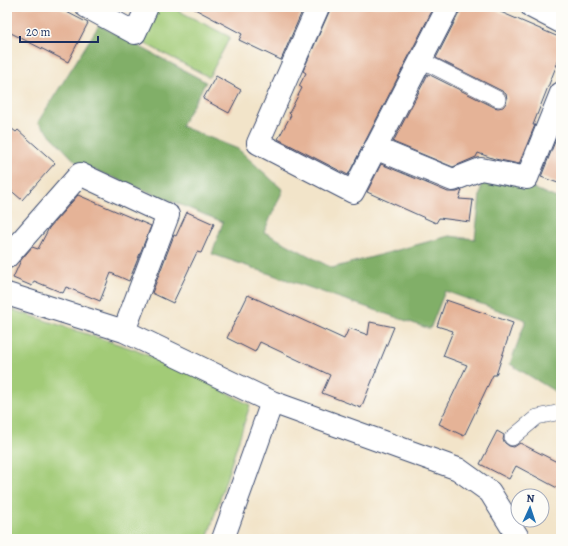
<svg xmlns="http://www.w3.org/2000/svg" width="568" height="546" font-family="Alegreya,serif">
  <rect width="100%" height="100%" fill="#fdfcf7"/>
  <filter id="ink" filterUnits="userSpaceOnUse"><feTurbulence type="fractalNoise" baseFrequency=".025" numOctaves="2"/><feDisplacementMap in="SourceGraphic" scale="8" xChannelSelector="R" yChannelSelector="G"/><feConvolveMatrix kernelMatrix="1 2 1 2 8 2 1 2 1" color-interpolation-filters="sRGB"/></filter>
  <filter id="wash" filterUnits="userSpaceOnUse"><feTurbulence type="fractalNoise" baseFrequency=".012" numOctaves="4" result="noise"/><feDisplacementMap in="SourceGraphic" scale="16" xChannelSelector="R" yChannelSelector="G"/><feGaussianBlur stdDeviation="0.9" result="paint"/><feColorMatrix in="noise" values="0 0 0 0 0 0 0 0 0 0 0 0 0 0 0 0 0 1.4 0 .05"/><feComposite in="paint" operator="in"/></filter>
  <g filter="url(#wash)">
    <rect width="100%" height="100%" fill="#f2e4c9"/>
    <!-- green -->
    <path fill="#a2cb77" stroke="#5e7d6a" d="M 153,7 L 171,7 L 230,37 L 209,77 L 136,39 Z
      M 7,308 L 133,349 L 195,376 L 250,405 L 207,539 L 7,539 Z"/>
    <!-- forest -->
    <path fill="#81af68" stroke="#4e6f63" d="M 99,25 L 206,82 L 181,126 L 238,149 L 283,190 L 264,232 L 332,268 L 449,236 L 475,239 L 482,178 L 533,188 L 561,200 L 561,395 L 510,364 L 526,320 L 445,291 L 430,329 L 212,254 L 223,222 L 77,163 L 38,122 Z"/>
    <g id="blocks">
      <!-- building -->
      <path fill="#e5b397" d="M 7,7 L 57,7 L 88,23 L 68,62 L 7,31 Z
        M 191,7 L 304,7 L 281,60 L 239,40 L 242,34 Z
        M 330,7 L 434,7 L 348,175 L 278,139 L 291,115 L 289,113 L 302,88 L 299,86 L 306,73 L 303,71 L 329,12 Z
        M 460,7 L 489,7 L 561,38 L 561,54 L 533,125 L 535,125 L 519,164 L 495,159 L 478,153 L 476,157 L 453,167 L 393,142 L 428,74 L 494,107 L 498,108 L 503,107 L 506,103 L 507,99 L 506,94 L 502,91 L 436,58 L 459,13 Z
        M 216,76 L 241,90 L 229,113 L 203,99 Z
        M 7,125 L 16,132 L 18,130 L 55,163 L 22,200 L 7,187 Z
        M 558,134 L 561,135 L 561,184 L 541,177 Z
        M 381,164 L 448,192 L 457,192 L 462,190 L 459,199 L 473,200 L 470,222 L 439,218 L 436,223 L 367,192 Z
        M 78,195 L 151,226 L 129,281 L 111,273 L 100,301 L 66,287 L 63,293 L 34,281 L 32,286 L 13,278 L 21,260 L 32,247 L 38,249 L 49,228 Z
        M 187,212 L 214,224 L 201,253 L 197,252 L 173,303 L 152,293 L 174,235 L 176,236 Z
        M 248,295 L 344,339 L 349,328 L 368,335 L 370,322 L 394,327 L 361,408 L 322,393 L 330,375 L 260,342 L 255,352 L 227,338 Z
        M 446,300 L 513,323 L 496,375 L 493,375 L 464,436 L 439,424 L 467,365 L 443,356 L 453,331 L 437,326 Z
        M 497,431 L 504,435 L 503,440 L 505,443 L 509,446 L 514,447 L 520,443 L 561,464 L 561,490 L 516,466 L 509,479 L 480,464 Z"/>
    </g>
  </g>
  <g filter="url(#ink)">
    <use href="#blocks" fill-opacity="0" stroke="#3b4a6e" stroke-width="1"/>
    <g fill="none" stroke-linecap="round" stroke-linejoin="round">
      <defs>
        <path id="lane" d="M 421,60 L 498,99
          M 512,438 L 537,417 L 561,412"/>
        <path id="street" d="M 87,7 L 135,33 L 147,7
          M 318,7 L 258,143 L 353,192 L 448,7
          M 532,7 L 561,22
          M 375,148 L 453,180 L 481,169 L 527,178 L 561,93
          M 7,257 L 80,174 L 168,215 L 124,331
          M 7,294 L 124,331 L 272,402 L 458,469 L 490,492 L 519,539
          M 223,539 L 272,402"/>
      </defs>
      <!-- lane casing -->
      <use href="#lane" stroke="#3b4a6e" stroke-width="16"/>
      <!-- street casing -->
      <use href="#street" stroke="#3b4a6e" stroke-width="24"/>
      <!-- lane -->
      <use href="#lane" stroke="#fff" stroke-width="15"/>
      <!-- street -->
      <use href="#street" stroke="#fff" stroke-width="22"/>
    </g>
  </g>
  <!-- margin -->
  <rect width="568" height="546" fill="none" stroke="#fdfcf7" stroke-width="24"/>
  <!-- north arrow -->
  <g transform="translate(530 508) rotate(3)"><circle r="19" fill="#fdfcf7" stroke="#a3aaba"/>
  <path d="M0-3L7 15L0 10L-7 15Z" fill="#1f6fb2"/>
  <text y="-6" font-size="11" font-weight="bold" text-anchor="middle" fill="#1b2f5e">N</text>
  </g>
  <!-- scale -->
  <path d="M20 36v6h78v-6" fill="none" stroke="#1b2f5e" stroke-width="2"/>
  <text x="26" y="36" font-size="12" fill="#1b2f5e" stroke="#fdfcf7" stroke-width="3" paint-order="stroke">20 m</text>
</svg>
